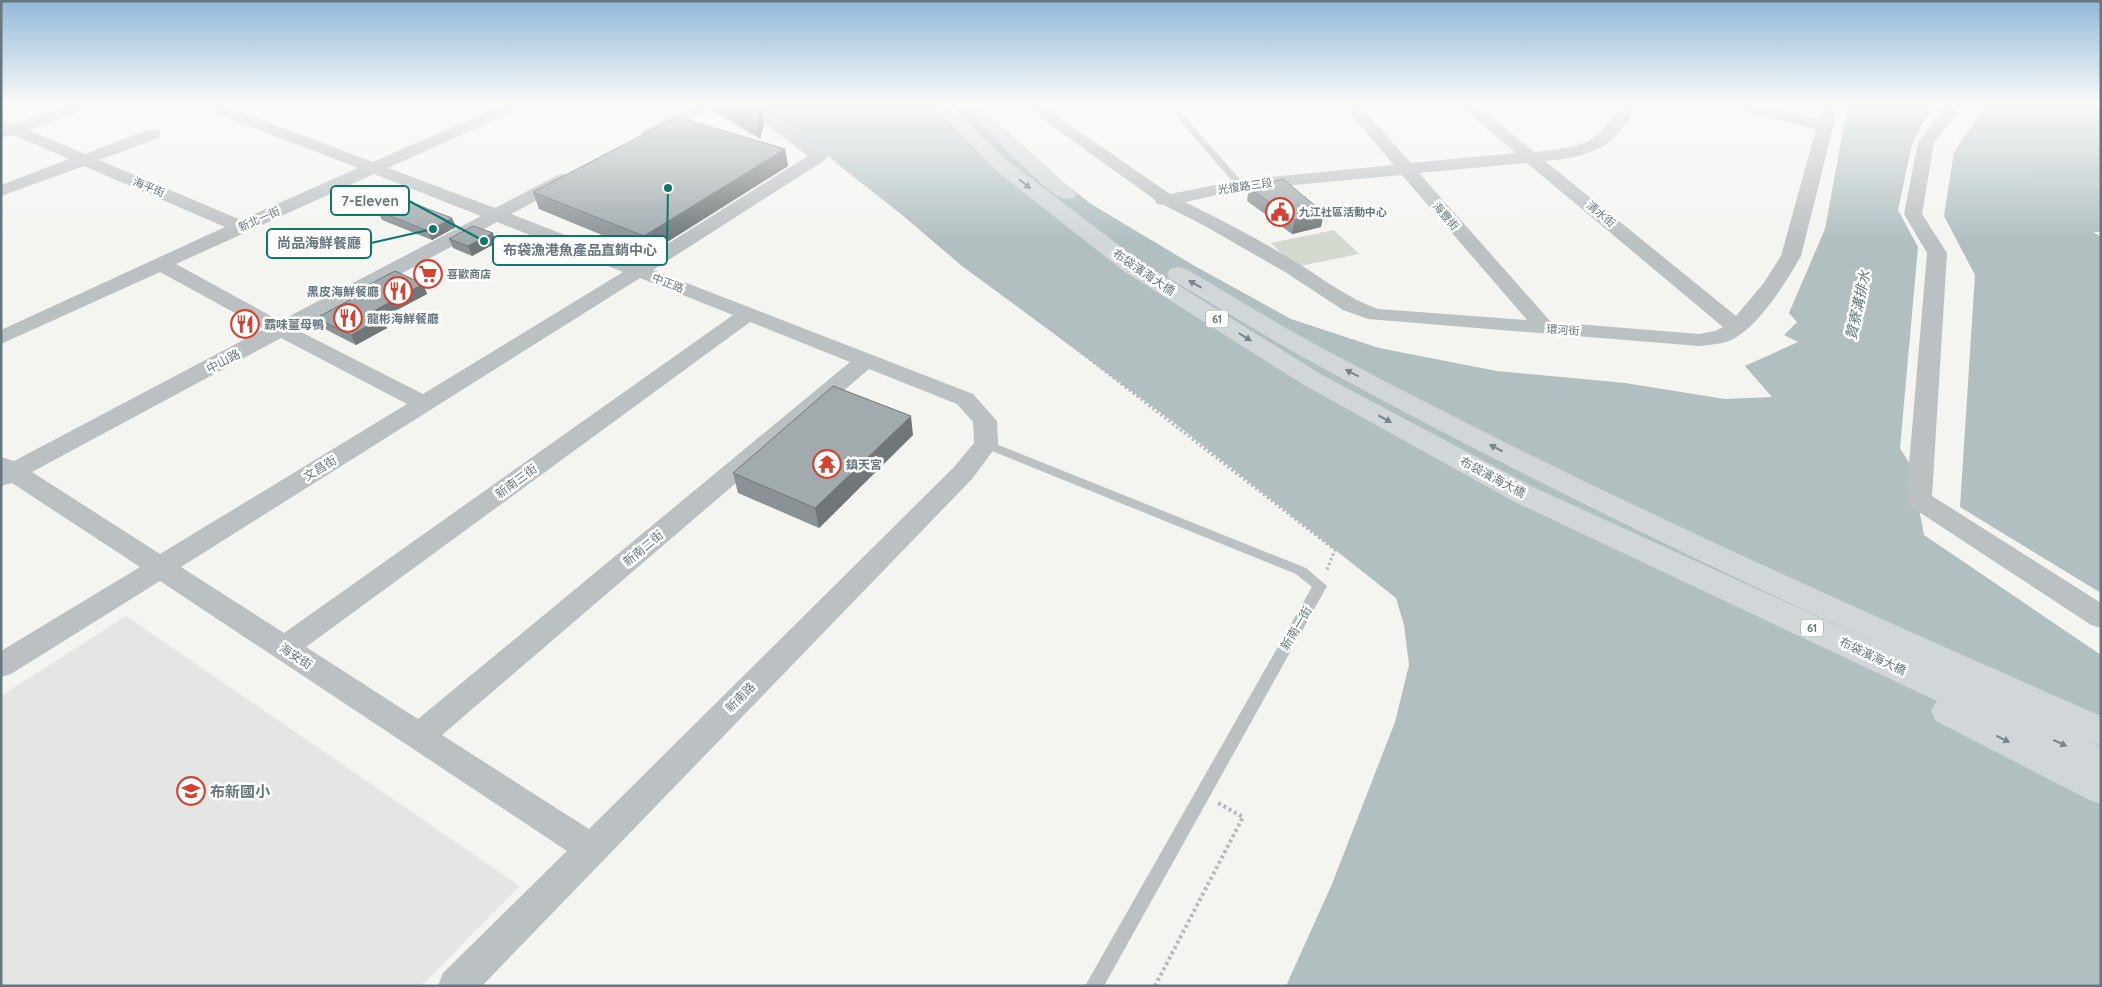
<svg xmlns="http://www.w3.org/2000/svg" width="2102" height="987" font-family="Quicksand,'Noto Sans TC',sans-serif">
  <rect width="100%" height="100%" fill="#f4f4f1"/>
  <!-- built -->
  <path fill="#e5e5e4" d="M 126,616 L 520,886 L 421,986 L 1,986 L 1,696 Z"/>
  <!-- green -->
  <path fill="#d4d9d0" d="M 1334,230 L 1359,254 L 1295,267 L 1271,243 Z"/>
  <!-- water -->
  <path fill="#b1bfc1" d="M 743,103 L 962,103 L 1091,204 L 1193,265 L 1291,319 L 1379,348 L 1497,371 L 1625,383 L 1725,399 L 1772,397 L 1745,366 L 1798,342 L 1784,335 L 1797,322 L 1789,313 L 1825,229 L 1844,125 L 1850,103 L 1939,103 L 1923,123 L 1912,144 L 1898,210 L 1918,247 L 1900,448 L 1911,466 L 1924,535 L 2101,655 L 2101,986 L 1286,986 L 1332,884 L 1395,722 L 1409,665 L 1404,625 L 1396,598 L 1172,421 L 962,266 L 895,209 L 830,157 Z
    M 1985,103 L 2101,103 L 2101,232 L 2093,232 L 2101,237 L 2101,593 L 1960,507 L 1975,275 L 1944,216 L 1954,152 L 1985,106 Z"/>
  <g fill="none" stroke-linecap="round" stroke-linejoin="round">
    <!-- path-far2 -->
    <path stroke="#b7babc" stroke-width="2.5" stroke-dasharray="2 2" stroke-linecap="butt" d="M 837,163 L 1039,320"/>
    <!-- path-far1 -->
    <path stroke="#b7babc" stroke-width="3" stroke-dasharray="2.5 2.5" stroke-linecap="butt" d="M 1038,319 L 1335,550 L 1326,572"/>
    <!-- path -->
    <path stroke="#b7babc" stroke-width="4" stroke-dasharray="3 3" stroke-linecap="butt" d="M 1155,986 L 1243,817 L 1218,803"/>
    <!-- service -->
    <path fill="#bbc0c2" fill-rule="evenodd" d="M 1165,103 L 1173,103 L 1243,183 L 1243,187 L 1237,187 Z
      M 986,440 L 1306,568 L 1327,586 L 1104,986 L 1085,986 L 1312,587 L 1296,574 L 982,447 L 980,444 L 982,441 Z"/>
    <!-- minor -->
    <path fill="#bbc0c2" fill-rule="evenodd" d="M 75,103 L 97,103 L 95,106 L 29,130 L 85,154 L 147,130 L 159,130 L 161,134 L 159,138 L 99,160 L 241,220 L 358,168 L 197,106 L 195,103 L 216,103 L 373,162 L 507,103 L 527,103 L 525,106 L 388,168 L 495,208 L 558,175 L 564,174 L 570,175 L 573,179 L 570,183 L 511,214 L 637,263 L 808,156 L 756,117 L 735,106 L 733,103 L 752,103 L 768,111 L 828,156 L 825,160 L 653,270 L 973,394 L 997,421 L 998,444 L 972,479 L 482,986 L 438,986 L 443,973 L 567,851 L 160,581 L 11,674 L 1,677 L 1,651 L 140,567 L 12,483 L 1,486 L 1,457 L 14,461 L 264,329 L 160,272 L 1,344 L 1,330 L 225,227 L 84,166 L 1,196 L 1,185 L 69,159 L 13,135 L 7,137 L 1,136 L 1,119 L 14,124 ZM 374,174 L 481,216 L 280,321 L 176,264 ZM 497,222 L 623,272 L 423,394 L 297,330 ZM 640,278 L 733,315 L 284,633 L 181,567 ZM 750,322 L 850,362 L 418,719 L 306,647 ZM 281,338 L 407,404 L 160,554 L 32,472 ZM 869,369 L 957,404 L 973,422 L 974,443 L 954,467 L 589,829 L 442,735 Z
      M 699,103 L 718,103 L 716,106 L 656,138 L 644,138 L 642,134 L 644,130 Z
      M 1020,103 L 1038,103 L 1170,194 L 1240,180 L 1394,165 L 1341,103 L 1357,103 L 1411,163 L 1516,153 L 1457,103 L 1474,103 L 1534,152 C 1585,146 1594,147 1622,103 L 1638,103 C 1616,148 1593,156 1545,161 L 1736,316 L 1763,284 L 1781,256 L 1816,129 L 1718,106 L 1716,103 L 1744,103 L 1819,119 L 1823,103 L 1839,103 L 1801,256 C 1786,282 1758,329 1729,341 C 1720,344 1709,345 1699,346 L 1368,319 L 1343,310 L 1285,272 L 1205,226 L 1164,205 L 1157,204 L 1154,199 ZM 1527,163 L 1723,327 L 1715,331 L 1699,334 L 1551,322 L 1419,173 ZM 1402,175 L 1527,320 L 1378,309 C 1349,299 1325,280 1299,264 C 1262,241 1224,221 1185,202 L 1240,190 Z
      M 1161,103 L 1188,103 L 1186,106 L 1163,106 Z
      M 1944,103 L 1960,103 L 1960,109 L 1934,142 L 1922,214 L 1947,253 L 1932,496 L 2101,603 L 2101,628 L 2091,625 L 1910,506 L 1906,500 L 1927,253 L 1904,214 L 1918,142 L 1944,109 Z"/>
    <!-- trunk -->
    <path fill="#d1d6d9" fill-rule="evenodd" d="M 931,103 L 949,103 L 1009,162 L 1141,262 L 1322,375 L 1533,487 L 1878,644 C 1689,557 1502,466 1319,366 C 1268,338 1220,308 1170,279 L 1167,274 L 1170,269 L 1178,267 L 1186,269 C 1236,298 1285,329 1337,356 C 1585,488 1843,603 2101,716 L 2101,745 L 2092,742 L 2101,746 L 2101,804 L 2089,800 L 1936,721 L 1931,711 L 1937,701 L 1513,501 L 1304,385 L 1125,272 L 995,170 Z
      M 958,103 L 976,103 L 1077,194 L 1074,198 C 1061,201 1054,194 1044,186 Z"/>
  </g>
  <!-- wall -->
  <path fill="#8a9295" d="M 712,103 L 752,103 L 761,109 L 764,125 L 760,139 L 714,111 Z
    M 785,149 L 788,166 L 648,254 L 539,209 L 533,192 Z
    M 1249,188 L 1321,227 L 1292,234 L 1247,201 Z
    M 378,211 L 452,218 L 456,227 L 432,240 L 382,220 Z
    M 449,239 L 496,243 L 472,256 L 453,248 Z
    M 423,284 L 427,294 L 382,318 L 387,328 L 356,345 L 321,327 L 316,318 L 357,296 L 355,292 Z
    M 913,435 L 819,528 L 738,493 L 733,473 Z"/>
  <!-- shaded-wall -->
  <path fill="#717779" d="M 761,109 L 764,125 L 760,139 L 757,122 Z
    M 785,149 L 788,166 L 648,254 L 644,236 Z
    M 1324,213 L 1321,227 L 1292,234 L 1295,220 Z
    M 452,218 L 456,227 L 432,240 L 428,231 Z
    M 493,233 L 496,243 L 472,256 L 468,246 Z
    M 423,284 L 427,294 L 374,322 L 370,313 Z
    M 382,318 L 387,328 L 356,345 L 351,335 Z
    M 911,416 L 913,435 L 819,528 L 815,508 Z"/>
  <!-- building -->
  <path fill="#a1aaad" stroke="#717779" d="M 723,103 L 752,103 L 761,109 L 757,122 Z
    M 677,117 L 785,149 L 644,236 L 533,192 Z
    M 1283,179 L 1324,213 L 1295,220 L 1249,188 Z
    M 402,199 L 452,218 L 428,231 L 378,211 Z
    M 473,226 L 493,233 L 468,246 L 449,239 Z
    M 395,271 L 423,284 L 370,313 L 382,318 L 351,335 L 316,318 L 360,295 L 355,292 Z
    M 833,386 L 911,416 L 815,508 L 733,473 Z"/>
  <!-- one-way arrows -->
  <defs><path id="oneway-solid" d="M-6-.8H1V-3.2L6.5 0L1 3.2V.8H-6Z" transform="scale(1.25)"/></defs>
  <g fill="#76858c">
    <use href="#oneway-solid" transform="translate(1025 184) rotate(38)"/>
    <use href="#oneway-solid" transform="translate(1195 284) rotate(-150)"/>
    <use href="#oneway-solid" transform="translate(1245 337) rotate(32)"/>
    <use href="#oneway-solid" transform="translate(1352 373) rotate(-153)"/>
    <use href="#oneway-solid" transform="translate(1385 419) rotate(29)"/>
    <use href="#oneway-solid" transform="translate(1496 448) rotate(-153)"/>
    <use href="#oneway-solid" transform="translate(2003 739) rotate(27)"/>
    <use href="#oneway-solid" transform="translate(2060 743) rotate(25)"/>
  </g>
  <!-- sky -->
  <linearGradient id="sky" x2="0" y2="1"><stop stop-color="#92b8d8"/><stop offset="0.43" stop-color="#fafaf9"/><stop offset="1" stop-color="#fafaf9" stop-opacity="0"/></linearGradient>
  <rect width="2102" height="241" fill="url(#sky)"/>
  <!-- icons -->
  <defs>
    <symbol id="civic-ring" viewBox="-11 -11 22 22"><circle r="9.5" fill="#fff" stroke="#d44231" stroke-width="1.5"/><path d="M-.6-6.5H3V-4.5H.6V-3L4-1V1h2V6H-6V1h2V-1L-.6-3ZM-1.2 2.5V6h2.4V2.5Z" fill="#d44231"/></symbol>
    <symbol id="supermarket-ring" viewBox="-11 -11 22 22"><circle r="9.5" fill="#fff" stroke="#d44231" stroke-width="1.5"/><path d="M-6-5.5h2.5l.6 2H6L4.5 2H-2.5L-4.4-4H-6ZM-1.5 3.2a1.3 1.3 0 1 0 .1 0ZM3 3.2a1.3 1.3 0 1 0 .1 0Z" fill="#d44231"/></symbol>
    <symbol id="restaurant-ring" viewBox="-11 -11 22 22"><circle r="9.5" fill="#fff" stroke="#d44231" stroke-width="1.5"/><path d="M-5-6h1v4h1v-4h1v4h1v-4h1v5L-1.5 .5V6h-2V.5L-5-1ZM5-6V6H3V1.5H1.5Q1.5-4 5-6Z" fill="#d44231"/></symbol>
    <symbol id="temple-ring" viewBox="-11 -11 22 22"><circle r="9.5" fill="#fff" stroke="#d44231" stroke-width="1.5"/><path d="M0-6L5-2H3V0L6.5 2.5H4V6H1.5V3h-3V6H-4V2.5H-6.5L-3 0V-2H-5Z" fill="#d44231"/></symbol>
    <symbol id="school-ring" viewBox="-11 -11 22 22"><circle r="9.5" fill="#fff" stroke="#d44231" stroke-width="1.5"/><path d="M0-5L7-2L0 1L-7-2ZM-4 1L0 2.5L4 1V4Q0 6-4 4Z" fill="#d44231"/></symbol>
  </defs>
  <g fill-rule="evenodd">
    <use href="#civic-ring" x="1264" y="196" width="32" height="32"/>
    <use href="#supermarket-ring" x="412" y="258" width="32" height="32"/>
    <use href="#restaurant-ring" x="382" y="275" width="32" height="32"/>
    <use href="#restaurant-ring" x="332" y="302" width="32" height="32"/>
    <use href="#restaurant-ring" x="229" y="308" width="32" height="32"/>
    <use href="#temple-ring" x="811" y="448" width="32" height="32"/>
    <use href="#school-ring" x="175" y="775" width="32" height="32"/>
  </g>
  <g text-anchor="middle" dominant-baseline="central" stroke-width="5" stroke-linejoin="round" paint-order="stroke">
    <!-- far-street labels -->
    <g font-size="11" fill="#66777f" stroke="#fff">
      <text transform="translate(1245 186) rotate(-8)">光復路三段</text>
      <text transform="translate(149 187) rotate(23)">海平街</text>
      <text transform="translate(1601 214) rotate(40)">清水街</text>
      <text transform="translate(1446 216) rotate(49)">海豐街</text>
      <text transform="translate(259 219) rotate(-24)">新北一街</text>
      <text transform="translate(668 283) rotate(21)">中正路</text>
      <text transform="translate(1563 330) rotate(4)">環河街</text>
    </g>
    <!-- far-poi labels -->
    <g font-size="11" font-weight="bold" fill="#66777f" stroke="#fff" text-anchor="start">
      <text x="1299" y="212">九江社區活動中心</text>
      <text x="447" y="274">喜歡商店</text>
    </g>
    <!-- shield labels -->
    <g fill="#fff" stroke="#94a0a5" stroke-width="1">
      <rect x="1206" y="310.5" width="22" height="17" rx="4"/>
      <rect x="1801" y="619.5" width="22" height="17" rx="4"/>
    </g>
    <g font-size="11" font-weight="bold" fill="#66777f">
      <text x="1217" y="319">61</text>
      <text x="1812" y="628">61</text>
    </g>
    <!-- street labels -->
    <g font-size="12" fill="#66777f" stroke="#fff">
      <text transform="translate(1144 272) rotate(34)">布袋濱海大橋</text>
      <text transform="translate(223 361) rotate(-28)">中山路</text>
      <text transform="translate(320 468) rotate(-32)">文昌街</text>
      <text transform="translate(1493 477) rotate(28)">布袋濱海大橋</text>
      <text transform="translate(516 481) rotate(-36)">新南三街</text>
      <text transform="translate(643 548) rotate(-40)">新南二街</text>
      <text transform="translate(1296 628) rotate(-59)">新南一街</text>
      <text transform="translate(296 656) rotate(33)">海安街</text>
      <text transform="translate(1873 656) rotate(25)">布袋濱海大橋</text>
      <text transform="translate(740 697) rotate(-45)">新南路</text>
    </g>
    <!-- poi labels -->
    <g font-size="12" font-weight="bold" fill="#66777f" stroke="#fff" text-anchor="start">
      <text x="379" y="291" text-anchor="end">黑皮海鮮餐廳</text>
      <text x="367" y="318">龍彬海鮮餐廳</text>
      <text x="264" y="324">霸味薑母鴨</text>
      <text x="846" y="464">鎮天宮</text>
    </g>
    <!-- water labels -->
    <g font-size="14" font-style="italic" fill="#61797c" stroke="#fff">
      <text transform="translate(1858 305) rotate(-78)">贊寮溝排水</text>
    </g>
    <!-- near-poi labels -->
    <g font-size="15" font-weight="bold" fill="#66777f" stroke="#fff" text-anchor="start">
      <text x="210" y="791">布新國小</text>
    </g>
  </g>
  <!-- callouts -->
  <path fill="none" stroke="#0f766e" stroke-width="2" d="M484 241L409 201M433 229L371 243M668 188L667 250"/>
  <g fill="#0f766e" stroke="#fff" stroke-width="2">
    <circle cx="484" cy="241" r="5"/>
    <circle cx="433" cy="229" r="5"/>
    <circle cx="668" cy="188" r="5"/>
  </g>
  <g fill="#fff" stroke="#0f766e" stroke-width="2">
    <rect x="331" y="186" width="78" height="29" rx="5"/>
    <rect x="267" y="229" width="104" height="29" rx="5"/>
    <rect x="493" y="236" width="174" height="29" rx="5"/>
  </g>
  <g font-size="14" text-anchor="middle" font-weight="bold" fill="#66777f">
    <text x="370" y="206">7-Eleven</text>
    <text x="319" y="248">尚品海鮮餐廳</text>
    <text x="580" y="255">布袋漁港魚產品直銷中心</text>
  </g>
  <!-- border -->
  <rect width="2102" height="987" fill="none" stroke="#66777f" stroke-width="5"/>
</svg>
